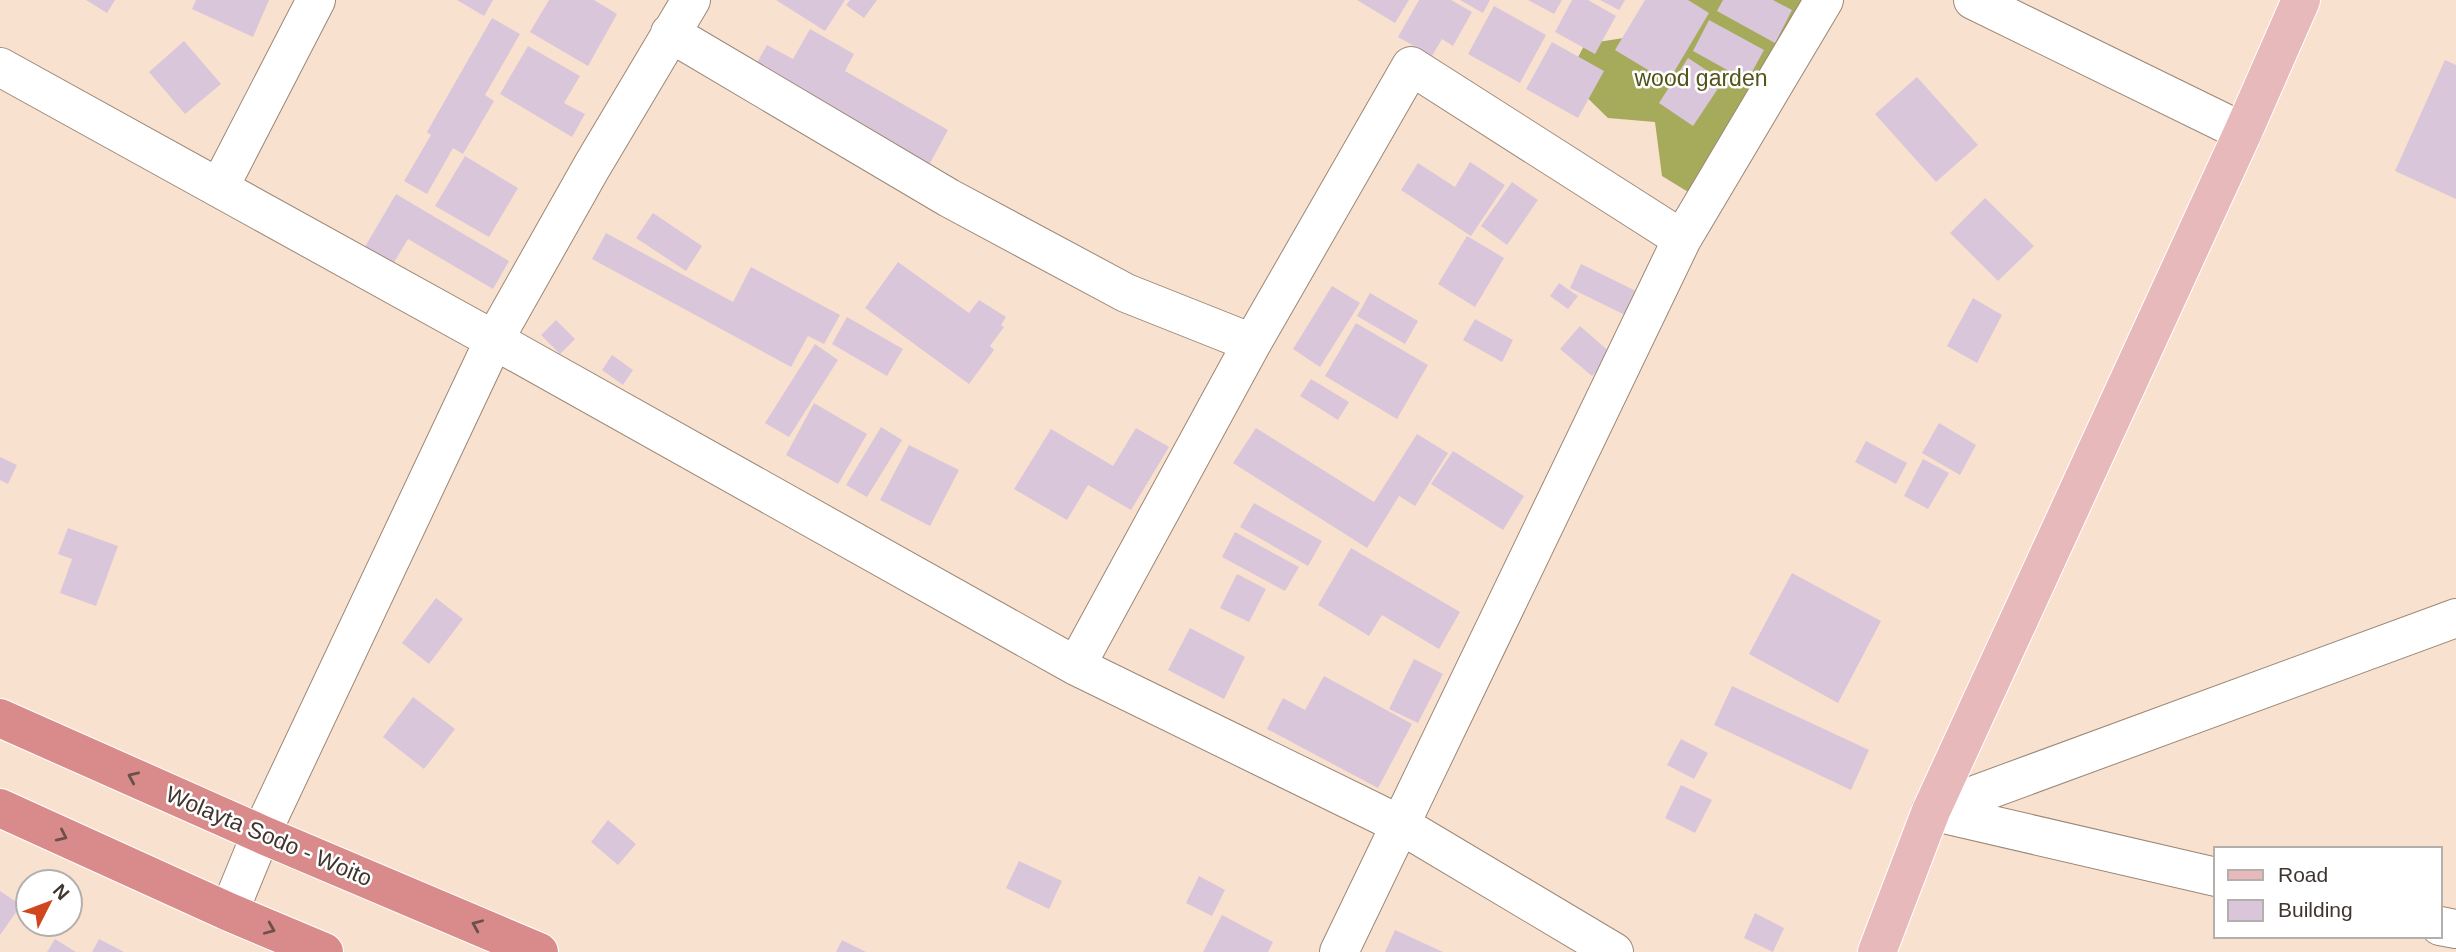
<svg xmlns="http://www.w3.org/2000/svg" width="2456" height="952" font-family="Arial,sans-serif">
  <rect width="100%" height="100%" fill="#f9e1cf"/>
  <!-- forest -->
  <path fill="#a6aa5b" d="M 1659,0 L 1817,0 L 1698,198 L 1662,176 L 1655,122 L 1608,118 L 1567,78 L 1585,44 L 1630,37 Z"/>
  <!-- building -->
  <path fill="#dac6db" d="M 86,0 L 115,0 L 107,13 Z
    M 196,0 L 269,0 L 253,37 L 192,9 Z
    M 457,0 L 493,0 L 484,16 Z
    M 549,0 L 594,0 L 617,14 L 588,66 L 530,32 Z
    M 776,0 L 845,0 L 825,31 Z
    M 850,0 L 877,0 L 864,18 L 846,5 Z
    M 1357,0 L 1409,0 L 1395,23 Z
    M 1419,0 L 1451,0 L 1472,12 L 1453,46 L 1442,39 L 1432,56 L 1398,37 Z
    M 1460,0 L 1490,0 L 1483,13 Z
    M 1528,0 L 1562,0 L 1554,14 Z
    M 1572,0 L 1588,0 L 1616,16 L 1595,54 L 1555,32 Z
    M 1600,0 L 1625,0 L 1619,10 Z
    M 1645,0 L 1688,0 L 1709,13 L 1668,82 L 1615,50 Z
    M 1723,0 L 1773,0 L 1792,10 L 1775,43 L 1717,11 Z
    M 1494,6 L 1546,35 L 1520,83 L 1468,54 Z
    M 492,18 L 520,34 L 485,95 L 494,101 L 463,154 L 453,148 L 427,194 L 404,181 L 431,135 L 427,132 Z
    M 1709,20 L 1764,50 L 1747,81 L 1693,51 Z
    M 810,29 L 854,54 L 845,71 L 948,130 L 929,165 L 755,66 L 767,45 L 793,59 Z
    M 184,41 L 221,84 L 185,114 L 149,72 Z
    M 1552,42 L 1604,71 L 1578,118 L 1526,89 Z
    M 528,46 L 580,76 L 564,103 L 585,114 L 572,137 L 500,94 Z
    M 1688,58 L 1723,81 L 1693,126 L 1659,103 Z
    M 2445,60 L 2456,65 L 2456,199 L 2395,171 Z
    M 1917,77 L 1978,145 L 1936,182 L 1875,114 Z
    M 465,156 L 518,188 L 489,237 L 435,206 Z
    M 1470,162 L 1505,185 L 1471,236 L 1401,190 L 1418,163 L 1455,187 Z
    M 1512,182 L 1538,200 L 1507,245 L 1481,226 Z
    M 396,194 L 509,261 L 493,289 L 408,239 L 387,274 L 359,257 Z
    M 1985,198 L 2034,246 L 1998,281 L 1950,233 Z
    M 653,213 L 702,246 L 686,271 L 636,238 Z
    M 606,233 L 733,302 L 751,267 L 840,315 L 824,344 L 808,336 L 791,367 L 592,259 Z
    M 1467,236 L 1504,258 L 1475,307 L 1438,284 Z
    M 898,262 L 969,313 L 979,300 L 1006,317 L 1001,325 L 1004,327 L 990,346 L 994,350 L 969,384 L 865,308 Z
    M 1581,264 L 1636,291 L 1625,315 L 1570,288 Z
    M 1559,283 L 1578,296 L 1568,309 L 1550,296 Z
    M 1332,286 L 1360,303 L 1320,367 L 1293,349 Z
    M 1370,293 L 1418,321 L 1405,344 L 1357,316 Z
    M 1973,298 L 2002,315 L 1977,363 L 1947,346 Z
    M 847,317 L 903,349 L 887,376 L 832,344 Z
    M 1475,319 L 1513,340 L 1502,362 L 1463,340 Z
    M 556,320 L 575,339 L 560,354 L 541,335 Z
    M 1356,323 L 1428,365 L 1397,419 L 1325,376 Z
    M 1580,326 L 1612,354 L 1592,376 L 1560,349 Z
    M 815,344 L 838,360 L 789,437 L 765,423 Z
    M 612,355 L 633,370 L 623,385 L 602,370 Z
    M 1311,379 L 1349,402 L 1338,420 L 1300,396 Z
    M 814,403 L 867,434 L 838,484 L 786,455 Z
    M 1939,423 L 1976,445 L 1960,475 L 1922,453 Z
    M 881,427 L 902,440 L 867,497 L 846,485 Z
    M 1136,428 L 1169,447 L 1131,510 L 1088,485 L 1067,520 L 1014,489 L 1051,429 L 1113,466 Z
    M 1256,428 L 1374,502 L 1417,434 L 1448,453 L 1415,506 L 1399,496 L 1367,548 L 1233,463 Z
    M 1866,441 L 1907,463 L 1896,484 L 1855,462 Z
    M 909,445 L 959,470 L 930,526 L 880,500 Z
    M 1453,451 L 1524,496 L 1503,530 L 1431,484 Z
    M 0,457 L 17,465 L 8,484 L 0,480 Z
    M 1923,459 L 1949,473 L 1928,509 L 1904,496 Z
    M 1254,503 L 1322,541 L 1308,566 L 1240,527 Z
    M 68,528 L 118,546 L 96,606 L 60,593 L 72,559 L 58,554 Z
    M 1235,532 L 1299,567 L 1285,591 L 1222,557 Z
    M 1351,548 L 1460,612 L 1439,649 L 1382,615 L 1369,636 L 1318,605 Z
    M 1792,573 L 1881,621 L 1838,703 L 1749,654 Z
    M 1237,574 L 1266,589 L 1249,622 L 1220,608 Z
    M 436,598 L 463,619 L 429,664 L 402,643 Z
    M 1190,628 L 1245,657 L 1224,699 L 1168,670 Z
    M 1414,659 L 1443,674 L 1418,723 L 1389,709 Z
    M 1324,676 L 1412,724 L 1378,788 L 1267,729 L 1283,698 L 1305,710 Z
    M 1732,686 L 1869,750 L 1851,790 L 1714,725 Z
    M 413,697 L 455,729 L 424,769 L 383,737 Z
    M 1681,739 L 1708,753 L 1694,779 L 1667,765 Z
    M 1681,785 L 1712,800 L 1695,833 L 1665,818 Z
    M 608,820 L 636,844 L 618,865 L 591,842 Z
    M 1019,861 L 1062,881 L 1049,909 L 1006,888 Z
    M 1199,876 L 1225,890 L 1212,916 L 1186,903 Z
    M 0,891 L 21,905 L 0,935 Z
    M 1755,913 L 1784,928 L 1773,952 L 1744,938 Z
    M 1222,915 L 1273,942 L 1268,952 L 1203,952 Z
    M 1395,930 L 1443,952 L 1385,952 Z
    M 55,939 L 76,952 L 47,952 Z
    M 99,939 L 124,952 L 92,952 Z
    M 842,940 L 866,952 L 836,952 Z"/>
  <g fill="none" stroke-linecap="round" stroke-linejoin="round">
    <defs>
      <path id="minor" d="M 1973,0 L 2243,132
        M 670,33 L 949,198 L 1126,293 L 1252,343 L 1076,666
        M 0,67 L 494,340 L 1076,666 L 1401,825 L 1614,952
        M 219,188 L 316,0
        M 1252,343 L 1411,66 L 1682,239
        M 1931,811 L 2456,618
        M 1931,811 L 2216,877
        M 229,912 L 261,834 L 494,340 L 591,168 L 691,0
        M 2440,926 L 2456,929
        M 1339,952 L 1682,239 L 1824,0"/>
      <path id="major" d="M 1877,952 L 1931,811 L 2243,132 L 2301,0"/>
      <path id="highway" d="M 0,718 L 261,834 L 539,952
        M 0,808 L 229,912 L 324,952"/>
    </defs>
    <!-- minor casing -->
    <use href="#minor" stroke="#9c8776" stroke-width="40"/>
    <!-- major casing -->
    <use href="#major" stroke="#fff" stroke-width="40"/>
    <!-- highway casing -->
    <use href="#highway" stroke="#fff" stroke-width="40"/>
    <!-- minor -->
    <use href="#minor" stroke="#fff" stroke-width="38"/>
    <!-- major -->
    <use href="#major" stroke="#e8b9ba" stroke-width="38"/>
    <!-- highway -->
    <use href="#highway" stroke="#d98b8c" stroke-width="38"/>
  </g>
  <!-- one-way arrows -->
  <defs><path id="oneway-chevron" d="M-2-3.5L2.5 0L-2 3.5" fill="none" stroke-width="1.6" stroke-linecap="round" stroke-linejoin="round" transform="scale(1.75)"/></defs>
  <g stroke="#6e504b">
    <use href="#oneway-chevron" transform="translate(133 777) rotate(-156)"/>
    <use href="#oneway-chevron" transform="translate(62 836) rotate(25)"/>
    <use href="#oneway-chevron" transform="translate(477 925) rotate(-157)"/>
    <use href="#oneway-chevron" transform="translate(270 929) rotate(23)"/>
  </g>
  <g text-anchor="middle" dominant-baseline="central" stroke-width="5" stroke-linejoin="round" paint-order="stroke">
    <!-- park labels -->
    <g font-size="23" fill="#52541a" stroke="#fff">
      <text x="1701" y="78">wood garden</text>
    </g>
    <!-- street labels -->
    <g font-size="23" fill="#40362f" stroke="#fff">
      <text transform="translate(269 836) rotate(23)">Wolayta Sodo - Woito</text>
    </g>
  </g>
  <!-- legend -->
  <rect x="2214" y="847" width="228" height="91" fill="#ffffff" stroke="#b3afac" stroke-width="2"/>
  <rect x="2228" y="870" width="35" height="10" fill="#e8b9ba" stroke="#b3afac" stroke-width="2"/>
  <text x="2278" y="882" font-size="21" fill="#40362f">Road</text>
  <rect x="2228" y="900" width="35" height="21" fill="#dac6db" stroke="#b3afac" stroke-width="2"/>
  <text x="2278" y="917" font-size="21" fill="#40362f">Building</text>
  <!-- north arrow -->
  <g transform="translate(49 903) rotate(48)"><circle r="33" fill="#ffffff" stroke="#b3afac" stroke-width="2"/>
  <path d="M0-5L12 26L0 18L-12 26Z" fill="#d0471f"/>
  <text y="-10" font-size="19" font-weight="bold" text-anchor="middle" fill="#40362f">N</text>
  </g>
</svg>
